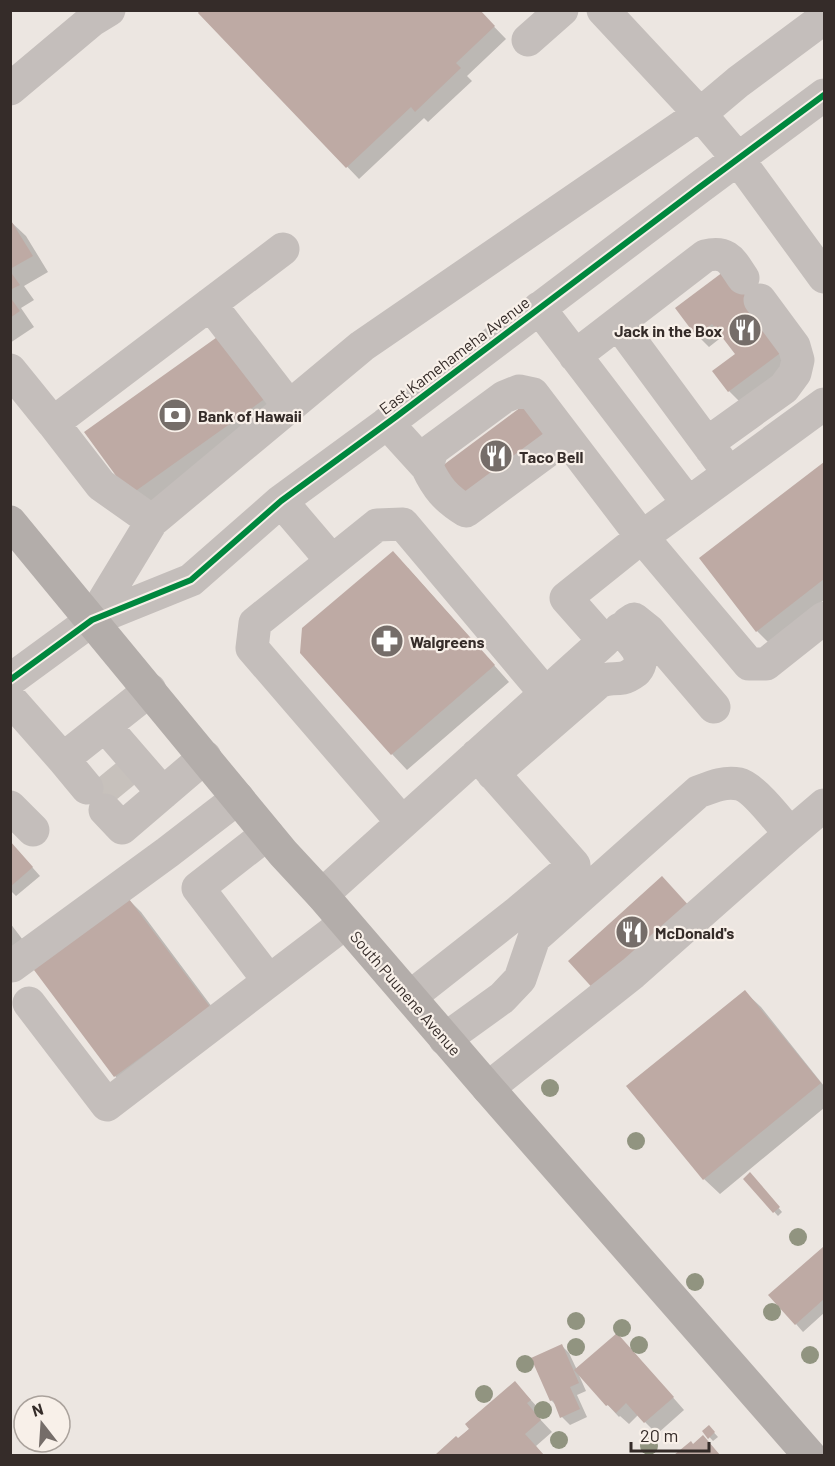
<svg xmlns="http://www.w3.org/2000/svg" width="835" height="1466" font-family="Barlow,sans-serif">
  <rect width="100%" height="100%" fill="#ece6e1"/>
  <!-- shadow -->
  <path fill="#0003" d="M 478,10 L 506,39 L 467,76 L 472,81 L 428,122 L 424,118 L 359,179 L 200,13 Z
    M 10,221 L 26,236 L 48,272 L 24,286 L 34,300 L 21,308 L 34,327 L 10,343 Z
    M 677,309 L 798,360 L 741,403 L 729,391 L 737,355 L 723,336 L 709,347 L 697,335 Z
    M 220,337 L 280,414 L 146,510 L 131,494 Z
    M 824,464 L 824,600 L 769,643 L 757,631 L 701,558 Z
    M 408,568 L 509,682 L 407,770 L 392,754 Z
    M 10,842 L 40,876 L 16,896 L 10,890 Z
    M 126,897 L 141,912 L 224,1023 L 131,1092 L 115,1076 L 33,966 Z
    M 10,923 L 26,944 L 10,955 Z
    M 745,992 L 761,1007 L 824,1086 L 824,1108 L 720,1194 L 704,1179 Z
    M 753,1178 L 782,1212 L 778,1216 L 745,1179 Z
    M 823,1249 L 824,1250 L 824,1313 L 803,1332 L 796,1324 Z
    M 561,1345 L 569,1353 L 577,1370 L 629,1347 L 684,1410 L 657,1434 L 638,1415 L 629,1424 L 620,1416 L 619,1417 L 578,1373 L 586,1391 L 577,1395 L 587,1417 L 570,1425 L 562,1417 L 557,1406 L 551,1400 Z
    M 515,1383 L 542,1412 L 537,1416 L 552,1432 L 536,1446 L 544,1456 L 439,1456 L 438,1454 L 458,1440 Z
    M 709,1427 L 718,1437 L 713,1441 L 704,1431 Z
    M 690,1443 L 693,1446 L 711,1445 L 719,1456 L 676,1456 Z"/>
  <!-- building -->
  <path fill="#beaaa4" d="M 200,10 L 480,10 L 495,26 L 456,63 L 461,68 L 415,112 L 411,107 L 346,168 L 198,13 Z
    M 10,219 L 33,256 L 10,269 Z
    M 727,269 L 787,348 L 728,392 L 712,371 L 735,354 L 712,324 L 696,336 L 675,308 Z
    M 10,271 L 20,285 L 10,290 Z
    M 10,297 L 20,311 L 10,318 Z
    M 220,335 L 266,398 L 130,495 L 84,432 Z
    M 525,404 L 554,443 L 467,508 L 438,469 Z
    M 824,462 L 824,579 L 756,632 L 699,558 Z
    M 393,551 L 495,665 L 391,755 L 300,653 L 302,628 Z
    M 10,841 L 33,867 L 10,887 Z
    M 662,876 L 691,908 L 597,993 L 568,961 Z
    M 126,895 L 210,1007 L 114,1077 L 31,966 Z
    M 745,990 L 821,1083 L 703,1180 L 626,1086 Z
    M 750,1172 L 780,1207 L 773,1213 L 743,1179 Z
    M 823,1247 L 824,1249 L 824,1299 L 795,1325 L 768,1295 Z
    M 617,1333 L 674,1397 L 644,1423 L 626,1403 L 616,1413 L 608,1405 L 606,1406 L 574,1370 Z
    M 562,1344 L 579,1383 L 570,1387 L 580,1409 L 560,1418 L 553,1400 L 550,1401 L 531,1358 Z
    M 515,1381 L 531,1400 L 527,1403 L 541,1420 L 525,1434 L 544,1455 L 437,1455 L 436,1454 L 456,1436 L 458,1438 L 469,1429 L 465,1424 Z
    M 709,1425 L 715,1432 L 708,1439 L 702,1431 Z
    M 703,1435 L 720,1455 L 674,1455 L 691,1441 L 693,1444 Z"/>
  <g fill="none" stroke-linecap="round" stroke-linejoin="round">
    <!-- minor-tunnel -->
    <path stroke="#c7c1bc" stroke-width="33" stroke-dasharray="33 16" stroke-linecap="butt" d="M 104,773 L 122,795"/>
    <!-- minor -->
    <path stroke="#c4bebb" stroke-width="33" d="M 603,10 L 700,114 L 738,159 L 824,277
      M 528,40 L 562,10
      M 10,89 L 91,21 L 109,10
      M 210,304 L 289,406
      M 539,308 L 688,503
      M 618,323 L 720,461
      M 575,356 L 705,256 C 728,250 732,262 743,278
      M 10,370 L 53,423 L 283,249
      M 53,423 L 101,485 L 152,521
      M 387,423 L 427,467
      M 565,438 L 466,511 C 445,498 437,488 427,467 L 432,450 L 504,397 L 519,391 L 533,394 L 642,537 L 749,664 L 766,664 L 824,618
      M 711,449 L 713,439 L 784,388 L 795,373 L 798,360 L 794,346 L 760,300
      M 281,501 L 332,561
      M 92,620 L 152,521 L 362,346 L 700,114 L 738,82 L 824,18
      M 628,623 L 634,619 L 649,631 L 714,707
      M 10,680 L 92,620 L 191,580 L 281,501 L 397,416 L 700,187 L 824,95
      M 10,699 L 63,759 L 150,690
      M 105,726 L 163,793
      M 63,759 L 87,788
      M 493,774 L 599,682 C 609,677 613,680 623,678 C 628,677 632,674 636,671 C 649,656 630,640 620,629
      M 10,807 L 33,830
      M 105,810 L 122,828 L 205,757
      M 402,822 L 252,648 L 255,623 L 377,525 L 403,524 L 546,694
      M 267,834 L 198,888 L 269,981
      M 790,834 L 824,805
      M 322,895 L 604,641 L 566,598 L 642,537 L 824,404
      M 12,966 L 168,852 L 238,798
      M 410,997 L 518,912 L 574,865 L 477,755
      M 29,1003 L 107,1105 L 345,923
      M 445,1039 L 502,998 L 520,979 L 534,938 L 698,792 C 711,787 724,781 739,784 C 753,787 780,822 790,834 L 633,973 L 488,1088"/>
    <!-- major -->
    <path stroke="#b3adaa" stroke-width="33" d="M 10,522 L 283,853 L 322,895 L 488,1088 L 810,1456"/>
    <defs>
      <path id="cycleway" d="M 10,680 L 92,620 L 191,580 L 281,501 L 397,416 L 700,187 L 824,95"/>
    </defs>
    <!-- cycleway casing -->
    <use href="#cycleway" stroke="#f8f0e9" stroke-width="10"/>
    <!-- cycleway -->
    <use href="#cycleway" stroke="#00873e" stroke-width="6"/>
  </g>
  <!-- trees -->
  <g fill="#919480">
    <circle cx="550" cy="1088" r="9"/>
    <circle cx="636" cy="1141" r="9"/>
    <circle cx="798" cy="1237" r="9"/>
    <circle cx="695" cy="1282" r="9"/>
    <circle cx="772" cy="1312" r="9"/>
    <circle cx="576" cy="1321" r="9"/>
    <circle cx="622" cy="1328" r="9"/>
    <circle cx="639" cy="1345" r="9"/>
    <circle cx="576" cy="1347" r="9"/>
    <circle cx="810" cy="1355" r="9"/>
    <circle cx="525" cy="1364" r="9"/>
    <circle cx="484" cy="1394" r="9"/>
    <circle cx="543" cy="1410" r="9"/>
    <circle cx="559" cy="1440" r="9"/>
    <circle cx="649" cy="1446" r="9"/>
  </g>
  <!-- icons -->
  <defs>
    <symbol id="restaurant-disc" viewBox="-11 -11 22 22"><circle r="9.5" fill="#756d69" stroke="#f8f0e9"/><path d="M-5-6h1v4h1v-4h1v4h1v-4h1v5L-1.5 .5V6h-2V.5L-5-1ZM5-6V6H3V1.5H1.5Q1.5-4 5-6Z" fill="#fff"/></symbol>
    <symbol id="bank-disc" viewBox="-11 -11 22 22"><circle r="9.5" fill="#756d69" stroke="#f8f0e9"/><path d="M-6-4H6V4H-6ZM0-2.3a2.3 2.3 0 1 0 0 4.6a2.3 2.3 0 1 0 0-4.6Z" fill="#fff"/></symbol>
    <symbol id="pharmacy-disc" viewBox="-11 -11 22 22"><circle r="9.5" fill="#756d69" stroke="#f8f0e9"/><path d="M-2-6h4v4h4v4h-4v4h-4v-4h-4v-4h4Z" fill="#fff"/></symbol>
  </defs>
  <g fill-rule="evenodd">
    <use href="#restaurant-disc" x="726" y="311" width="38" height="38"/>
    <use href="#bank-disc" x="156" y="396" width="38" height="38"/>
    <use href="#restaurant-disc" x="477" y="437" width="38" height="38"/>
    <use href="#pharmacy-disc" x="368" y="622" width="38" height="38"/>
    <use href="#restaurant-disc" x="613" y="913" width="38" height="38"/>
  </g>
  <g text-anchor="middle" dominant-baseline="central" stroke-width="4.5" stroke-linejoin="round" paint-order="stroke">
    <!-- poi labels -->
    <g font-size="16" font-weight="bold" fill="#352c29" stroke="#f8f0e9" text-anchor="start">
      <text x="722" y="330" text-anchor="end">Jack in the Box</text>
      <text x="198" y="415">Bank of Hawaii</text>
      <text x="519" y="456">Taco Bell</text>
      <text x="410" y="641">Walgreens</text>
      <text x="655" y="932">McDonald's</text>
    </g>
    <!-- street labels -->
    <g font-size="16" fill="#352c29" stroke="#f8f0e9">
      <text transform="translate(454 355) rotate(-37)">East Kamehameha Avenue</text>
      <text transform="translate(406 993) rotate(49)">South Puunene Avenue</text>
    </g>
  </g>
  <!-- border -->
  <rect width="835" height="1466" fill="none" stroke="#352c29" stroke-width="24"/>
  <!-- north arrow -->
  <g transform="translate(42 1424) rotate(343)"><circle r="28" fill="#f8f0e9" stroke="#aaa29c" stroke-width="1.5"/>
  <path d="M0-4.5L10 22L0 15L-10 22Z" fill="#756d69"/>
  <text y="-9" font-size="16" font-weight="bold" text-anchor="middle" fill="#352c29">N</text>
  </g>
  <!-- scale -->
  <path d="M631 1442v9h78v-9" fill="none" stroke="#352c29" stroke-width="3"/>
  <text x="640" y="1442" font-size="18" fill="#352c29" stroke="#f8f0e9" stroke-width="4.5" paint-order="stroke">20 m</text>
</svg>
